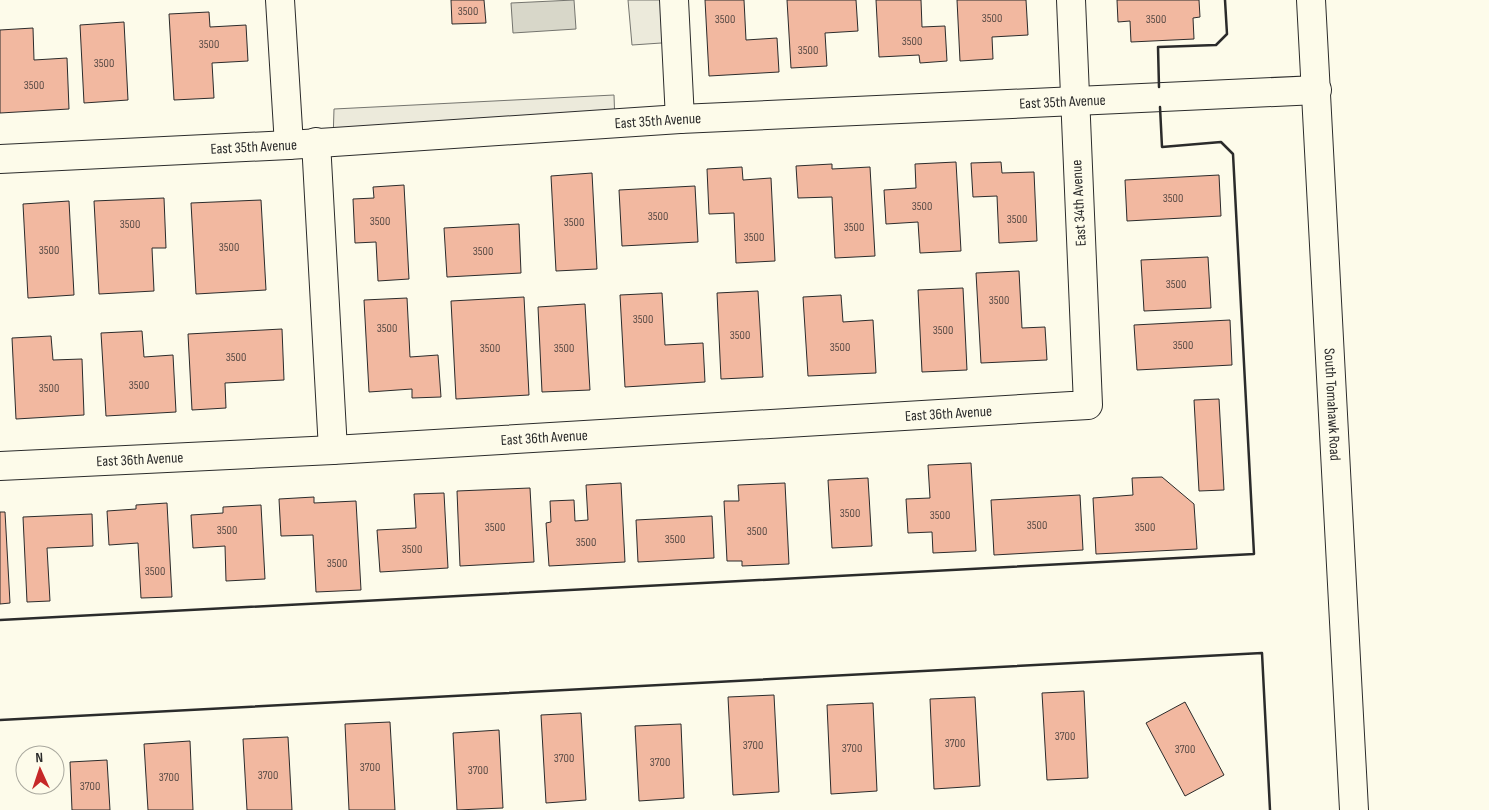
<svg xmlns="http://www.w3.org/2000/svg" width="1489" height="810" font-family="'Sofia Sans Condensed',sans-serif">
  <rect width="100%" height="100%" fill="#fdfbea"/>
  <!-- parking -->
  <path fill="#eceadb" stroke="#74746e" d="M 628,0 L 674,0 L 676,42 L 632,45 Z
    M 614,95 L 615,124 L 333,141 L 334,109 Z"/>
  <!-- water -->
  <path fill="#d8d7c9" stroke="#74746e" d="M 574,0 L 576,29 L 513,33 L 511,3 Z"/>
  <!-- building -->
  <path fill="#f2b8a0" stroke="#2b2b2b" d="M 451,0 L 484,0 L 486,23 L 452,24 Z
    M 705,0 L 744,0 L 746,40 L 777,38 L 779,72 L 709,76 Z
    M 787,0 L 856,0 L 858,31 L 825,33 L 827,66 L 791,68 Z
    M 876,0 L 921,0 L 922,27 L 945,26 L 947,61 L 920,63 L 919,55 L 879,57 Z
    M 957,0 L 1026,0 L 1028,35 L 992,37 L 993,59 L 960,61 Z
    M 1117,0 L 1199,0 L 1200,17 L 1193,18 L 1194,39 L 1131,42 L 1130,21 L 1118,22 Z
    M 209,12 L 210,27 L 246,25 L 248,61 L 212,63 L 214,98 L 174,100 L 169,14 Z
    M 124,22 L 128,100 L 84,103 L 80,25 Z
    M 33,28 L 34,60 L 67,58 L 69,109 L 0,113 L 0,30 Z
    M 956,162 L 961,251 L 920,253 L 918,222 L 886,224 L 884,190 L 916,188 L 915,164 Z
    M 1001,162 L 1002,173 L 1034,172 L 1037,241 L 999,243 L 997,196 L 973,197 L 971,163 Z
    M 832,164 L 832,169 L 870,167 L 875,256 L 835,258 L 832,197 L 798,198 L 796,166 Z
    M 742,167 L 743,180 L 771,178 L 775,261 L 736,263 L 734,213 L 709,214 L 707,169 Z
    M 592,173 L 597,269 L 556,271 L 551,176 Z
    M 1219,175 L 1221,216 L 1127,221 L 1125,180 Z
    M 404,185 L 409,279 L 378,281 L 376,242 L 355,243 L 353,199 L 374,198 L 373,187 Z
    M 695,186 L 698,242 L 622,246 L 619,190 Z
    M 164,198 L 166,248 L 152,248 L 154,291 L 99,294 L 94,201 Z
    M 261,200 L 266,290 L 196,294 L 191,203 Z
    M 69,201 L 74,295 L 28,298 L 23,204 Z
    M 519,224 L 521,273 L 447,277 L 444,228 Z
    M 1208,257 L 1211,308 L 1144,311 L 1141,260 Z
    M 1019,271 L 1022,328 L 1045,327 L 1047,360 L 981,363 L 976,273 Z
    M 963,288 L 967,370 L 922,372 L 918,290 Z
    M 758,291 L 763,377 L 721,379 L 717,293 Z
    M 662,293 L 665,345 L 703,343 L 705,382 L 625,387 L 620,295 Z
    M 841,295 L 843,322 L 873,320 L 876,373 L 808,376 L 803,297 Z
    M 524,297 L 529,395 L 456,399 L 451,301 Z
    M 407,298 L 410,357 L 438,355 L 441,397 L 412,398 L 412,389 L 369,392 L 364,300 Z
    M 585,304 L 590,390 L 542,392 L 538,307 Z
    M 1230,320 L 1232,365 L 1137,370 L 1134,325 Z
    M 282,329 L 284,380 L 225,383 L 226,408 L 192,410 L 188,334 Z
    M 142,331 L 144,357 L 173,355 L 176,412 L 106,416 L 101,333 Z
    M 51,336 L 53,360 L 82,359 L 84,415 L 16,419 L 12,338 Z
    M 1219,399 L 1224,490 L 1199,491 L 1194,400 Z
    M 971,463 L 976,551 L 933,553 L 932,532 L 908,533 L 906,499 L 930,498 L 928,465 Z
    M 1162,477 L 1194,504 L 1197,549 L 1096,554 L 1093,498 L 1133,495 L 1132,478 Z
    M 868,478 L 872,546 L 832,548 L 828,480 Z
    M 621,483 L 625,562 L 549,566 L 546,523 L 551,522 L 550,501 L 574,500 L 575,521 L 588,520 L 586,485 Z
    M 785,483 L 789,564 L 742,566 L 742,561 L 727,561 L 724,501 L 739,501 L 738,485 Z
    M 530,488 L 534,562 L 460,566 L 457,491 Z
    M 444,493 L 448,568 L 380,572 L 377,530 L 416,528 L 414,494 Z
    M 1080,495 L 1083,550 L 994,555 L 991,500 Z
    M 314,497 L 314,503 L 356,501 L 361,590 L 316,592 L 313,535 L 281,536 L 279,499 Z
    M 167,503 L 172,597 L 141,598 L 138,543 L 109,545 L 107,511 L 136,509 L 136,505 Z
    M 261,505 L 265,579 L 226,581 L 225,546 L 193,548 L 191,515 L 223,513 L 223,507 Z
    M 0,512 L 5,512 L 10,603 L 0,604 Z
    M 92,514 L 93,546 L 47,548 L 50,601 L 27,602 L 23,517 Z
    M 712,516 L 714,558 L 638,562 L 636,520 Z
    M 1084,691 L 1088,778 L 1047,780 L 1042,693 Z
    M 774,695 L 779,792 L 733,795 L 728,697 Z
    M 975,697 L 980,786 L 934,789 L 930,699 Z
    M 1185,702 L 1224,775 L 1185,796 L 1146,723 Z
    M 873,703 L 877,791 L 831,794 L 827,705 Z
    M 581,713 L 586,800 L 546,803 L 541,715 Z
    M 390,722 L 395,810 L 349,810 L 345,724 Z
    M 681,724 L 684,798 L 639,801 L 635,726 Z
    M 499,730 L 503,808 L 457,810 L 453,733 Z
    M 288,737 L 292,810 L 247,810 L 243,739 Z
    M 190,741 L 193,810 L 148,810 L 144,744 Z
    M 107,760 L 110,810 L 72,810 L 70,762 Z"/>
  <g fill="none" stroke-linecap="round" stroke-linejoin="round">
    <defs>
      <g id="minor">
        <path d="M 280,0 L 289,145"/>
        <path d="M 674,0 L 680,119"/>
        <path d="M 316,142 L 333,450"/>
        <path id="s1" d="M 0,159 L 289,145 L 680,119 L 1317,90"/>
        <path id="s2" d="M 0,466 L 333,450 L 1088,405 L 1071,0"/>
      </g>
      <g id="major">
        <path id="s3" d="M 1311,0 L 1354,810"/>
      </g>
    </defs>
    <!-- minor casing -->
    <use href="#minor" stroke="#2b2b2b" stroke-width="30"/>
    <!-- major casing -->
    <use href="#major" stroke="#2b2b2b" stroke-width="30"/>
    <!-- minor -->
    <use href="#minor" stroke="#fdfbea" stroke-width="28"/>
    <!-- major -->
    <use href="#major" stroke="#fdfbea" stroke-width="28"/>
    <!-- wall -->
    <path stroke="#2b2b2b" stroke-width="2.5" d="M 1159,87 L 1158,47 L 1216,45 L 1227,34 L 1225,0
      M 0,620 L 1254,554 L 1233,154 L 1221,142 L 1162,147 L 1160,107
      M 0,720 L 1262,653 L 1270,810"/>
  </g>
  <g text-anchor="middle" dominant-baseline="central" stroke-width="4" stroke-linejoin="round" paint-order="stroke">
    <!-- number labels -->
    <g font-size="12" fill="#5d4e48">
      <text x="468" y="11">3500</text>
      <text x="992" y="18">3500</text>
      <text x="725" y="19">3500</text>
      <text x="1156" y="19">3500</text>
      <text x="912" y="41">3500</text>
      <text x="209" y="44">3500</text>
      <text x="808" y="50">3500</text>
      <text x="104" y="63">3500</text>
      <text x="34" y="85">3500</text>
      <text x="1173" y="198">3500</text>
      <text x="922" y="206">3500</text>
      <text x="658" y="216">3500</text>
      <text x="1017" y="219">3500</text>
      <text x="380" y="221">3500</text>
      <text x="574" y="222">3500</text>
      <text x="130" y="224">3500</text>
      <text x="854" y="227">3500</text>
      <text x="754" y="237">3500</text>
      <text x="229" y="247">3500</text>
      <text x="49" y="250">3500</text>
      <text x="483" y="251">3500</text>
      <text x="1176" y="284">3500</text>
      <text x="999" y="300">3500</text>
      <text x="643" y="319">3500</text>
      <text x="387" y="328">3500</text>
      <text x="943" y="330">3500</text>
      <text x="740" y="335">3500</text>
      <text x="1183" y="345">3500</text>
      <text x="840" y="347">3500</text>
      <text x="490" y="348">3500</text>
      <text x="564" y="348">3500</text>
      <text x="236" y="357">3500</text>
      <text x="139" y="385">3500</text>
      <text x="49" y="388">3500</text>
      <text x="850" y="513">3500</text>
      <text x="940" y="515">3500</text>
      <text x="1037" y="525">3500</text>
      <text x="495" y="527">3500</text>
      <text x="1145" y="527">3500</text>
      <text x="227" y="530">3500</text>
      <text x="757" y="531">3500</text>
      <text x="675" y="539">3500</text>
      <text x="586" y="542">3500</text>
      <text x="412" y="549">3500</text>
      <text x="337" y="563">3500</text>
      <text x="155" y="571">3500</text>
      <text x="1065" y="736">3700</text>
      <text x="955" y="743">3700</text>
      <text x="753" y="745">3700</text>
      <text x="852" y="748">3700</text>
      <text x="1185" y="749">3700</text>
      <text x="564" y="758">3700</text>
      <text x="660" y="762">3700</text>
      <text x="370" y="767">3700</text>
      <text x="478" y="770">3700</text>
      <text x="268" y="775">3700</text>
      <text x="169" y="777">3700</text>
      <text x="90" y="786">3700</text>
    </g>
    <!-- street labels -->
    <g font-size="15" fill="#2b2b2b" stroke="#fdfbea">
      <text stroke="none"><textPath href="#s1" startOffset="1064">East 35th Avenue</textPath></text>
      <text stroke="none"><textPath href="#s1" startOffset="659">East 35th Avenue</textPath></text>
      <text stroke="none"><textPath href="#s1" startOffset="254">East 35th Avenue</textPath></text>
      <text transform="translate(1079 203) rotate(-93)">East 34th Avenue</text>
      <text stroke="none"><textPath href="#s3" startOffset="405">South Tomahawk Road</textPath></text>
      <text stroke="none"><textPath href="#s2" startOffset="950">East 36th Avenue</textPath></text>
      <text stroke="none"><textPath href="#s2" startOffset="545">East 36th Avenue</textPath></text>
      <text stroke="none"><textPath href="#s2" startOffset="140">East 36th Avenue</textPath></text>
    </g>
  </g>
  <!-- north arrow -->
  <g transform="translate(40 770) rotate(357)"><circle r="24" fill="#fdfbea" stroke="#a9a89e"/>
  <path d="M0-4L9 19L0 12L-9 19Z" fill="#c62828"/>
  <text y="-8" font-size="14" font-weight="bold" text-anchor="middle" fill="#2b2b2b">N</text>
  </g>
</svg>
